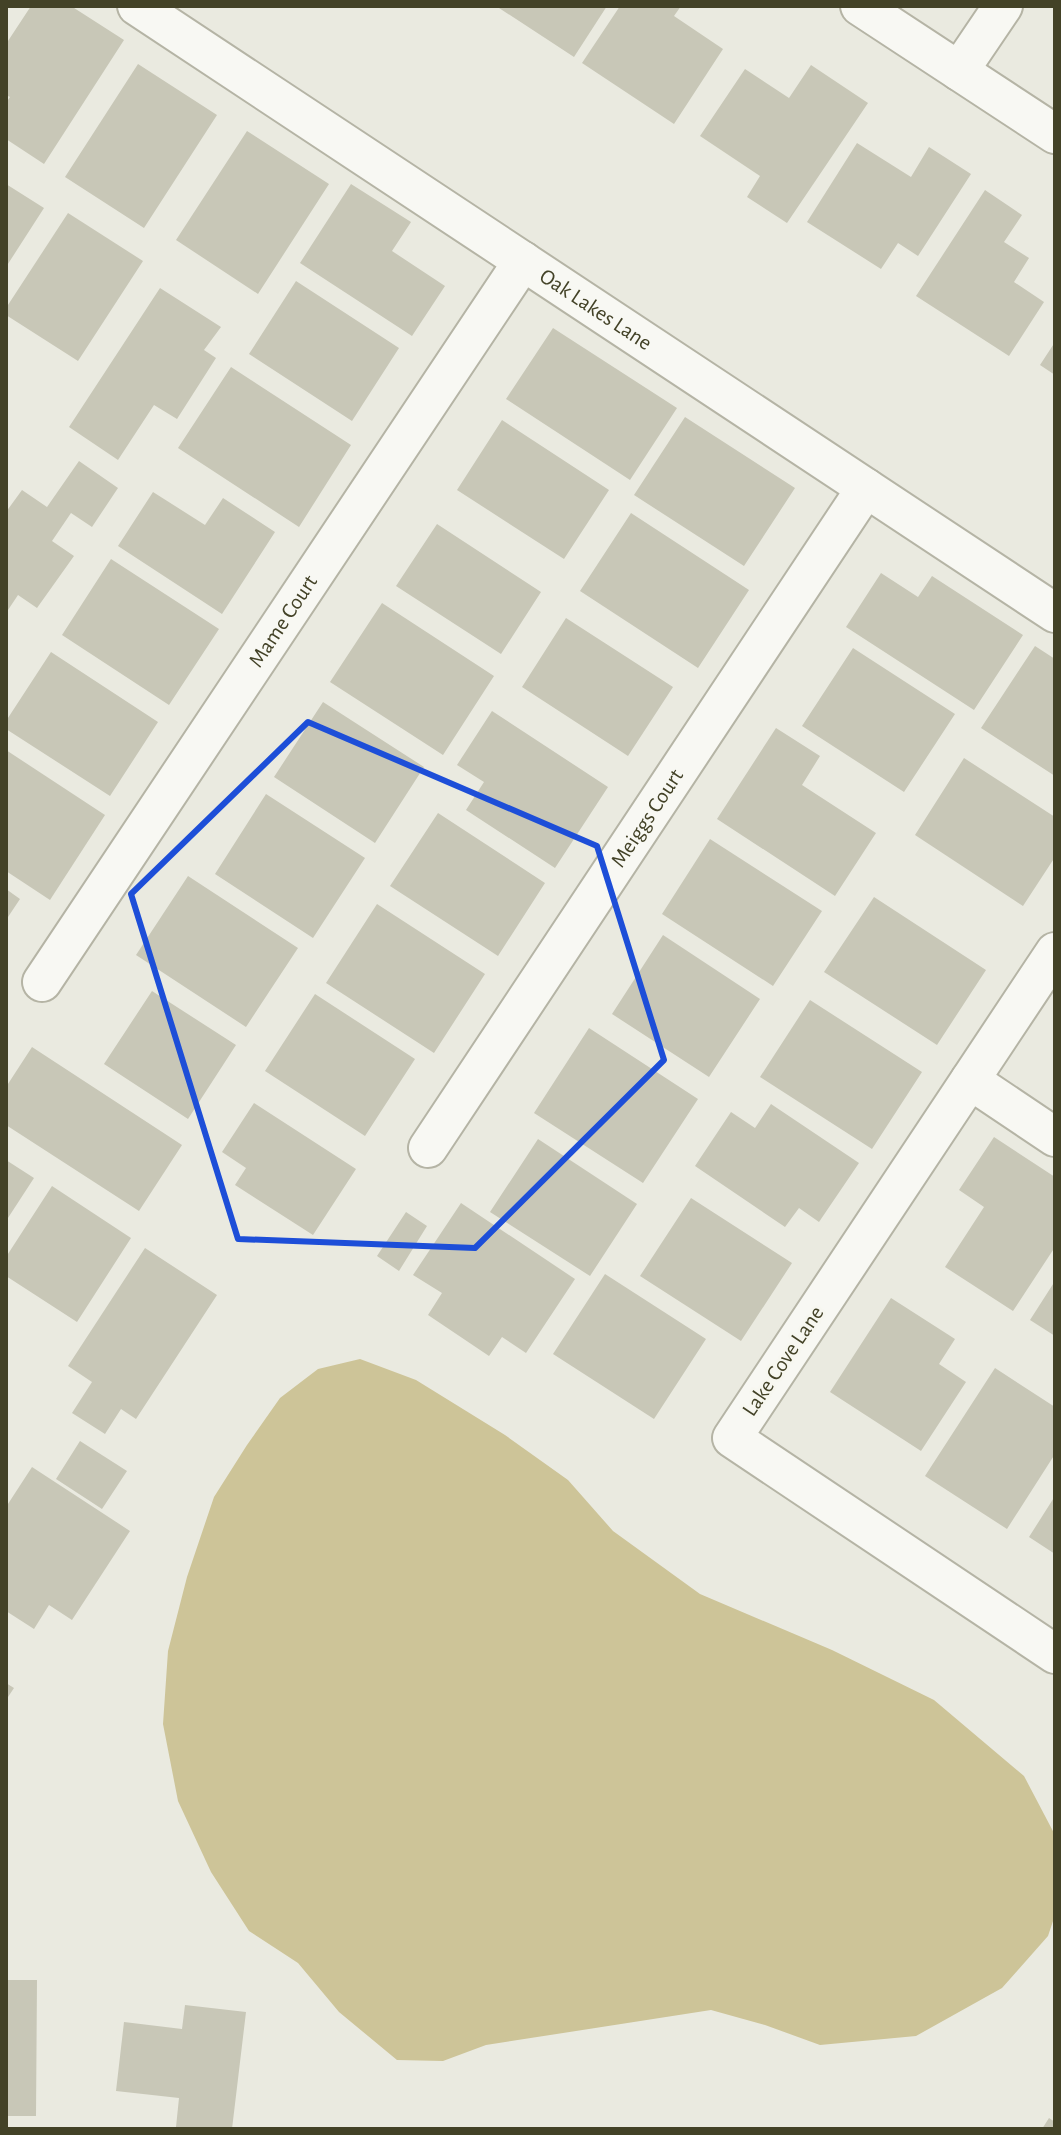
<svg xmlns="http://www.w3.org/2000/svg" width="1061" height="2135" font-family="'Alegreya Sans',sans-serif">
  <rect width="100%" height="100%" fill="#eaeae0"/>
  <!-- water -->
  <path fill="#cdc498" d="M 360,1359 L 416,1380 L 505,1435 L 568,1480 L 613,1531 L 700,1594 L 832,1650 L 934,1700 L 1024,1776 L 1055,1835 L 1055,1915 L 1048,1936 L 1002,1988 L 916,2036 L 820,2045 L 765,2025 L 711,2010 L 486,2045 L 443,2061 L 397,2060 L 339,2012 L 298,1963 L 249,1931 L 211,1872 L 178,1801 L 163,1724 L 168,1651 L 187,1577 L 214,1497 L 247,1445 L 280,1398 L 318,1369 Z"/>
  <!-- building -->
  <path fill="#c8c7b7" d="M 31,6 L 71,6 L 124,40 L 44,164 L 6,139 L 6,103 L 10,97 L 6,95 L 6,44 Z
    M 496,6 L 607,6 L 574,57 Z
    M 620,6 L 681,6 L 674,16 L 723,49 L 674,124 L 582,63 Z
    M 138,64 L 217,115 L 144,228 L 65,177 Z
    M 811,65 L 868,103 L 787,223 L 747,197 L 760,176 L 700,136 L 745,69 L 789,98 Z
    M 247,131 L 329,184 L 258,294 L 176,240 Z
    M 857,143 L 911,177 L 929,147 L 971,174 L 918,256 L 898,243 L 881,269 L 807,222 Z
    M 6,184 L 44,208 L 6,267 Z
    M 351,184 L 411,222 L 392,251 L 445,286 L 412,336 L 300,263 Z
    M 985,190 L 1022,215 L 1004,242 L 1029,258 L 1014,282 L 1044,302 L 1009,356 L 916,296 Z
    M 68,213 L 143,261 L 78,361 L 6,315 L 6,308 Z
    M 296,281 L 399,348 L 352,421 L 249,354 Z
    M 160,288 L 221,327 L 204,350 L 216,358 L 177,419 L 154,405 L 118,460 L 69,427 Z
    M 553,328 L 677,408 L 630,480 L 506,399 Z
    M 1055,342 L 1055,375 L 1040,365 Z
    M 231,367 L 351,445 L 299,527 L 178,448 Z
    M 685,417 L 795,488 L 744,566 L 634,495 Z
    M 502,420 L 609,490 L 564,559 L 457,490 Z
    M 79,461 L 118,488 L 92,527 L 71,513 L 52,541 L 74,556 L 37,608 L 18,595 L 6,613 L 6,512 L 22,490 L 47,507 Z
    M 153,492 L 205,525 L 223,498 L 275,532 L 222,614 L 118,546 Z
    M 631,513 L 749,590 L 698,668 L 580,591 Z
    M 437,524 L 541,592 L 501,654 L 396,586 Z
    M 111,559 L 219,629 L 169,705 L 62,635 Z
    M 881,573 L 918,597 L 932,576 L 1023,635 L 974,710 L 846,627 Z
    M 382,603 L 494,676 L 443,755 L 330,682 Z
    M 566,618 L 673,687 L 628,756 L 522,687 Z
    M 1035,646 L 1055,659 L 1055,776 L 981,728 Z
    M 853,648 L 955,714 L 904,792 L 802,726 Z
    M 51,652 L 158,722 L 110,796 L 6,729 L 6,721 Z
    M 323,702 L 424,767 L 375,843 L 274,777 Z
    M 492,711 L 608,787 L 555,868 L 466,810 L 484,782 L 457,765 Z
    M 776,728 L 820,756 L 802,785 L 876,833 L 835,896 L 717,819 Z
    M 6,750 L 105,815 L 50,900 L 6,871 Z
    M 964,758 L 1055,817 L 1055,857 L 1023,906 L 915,835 Z
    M 266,794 L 365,858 L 313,938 L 215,874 Z
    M 438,813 L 545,883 L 498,956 L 390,886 Z
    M 710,839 L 822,911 L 773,986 L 662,914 Z
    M 188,876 L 298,948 L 246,1027 L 136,955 Z
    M 6,889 L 20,899 L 6,920 Z
    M 874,897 L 986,970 L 937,1045 L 824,972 Z
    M 377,904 L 485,974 L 434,1053 L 326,983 Z
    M 663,935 L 760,999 L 709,1077 L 612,1014 Z
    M 152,991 L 236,1045 L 188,1119 L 104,1064 Z
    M 315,994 L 415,1059 L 365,1136 L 265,1071 Z
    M 810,1000 L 922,1072 L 872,1149 L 760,1077 Z
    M 589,1028 L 698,1099 L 643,1183 L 534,1113 Z
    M 32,1047 L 182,1145 L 139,1211 L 6,1125 L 6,1087 Z
    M 254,1103 L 356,1169 L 313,1235 L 235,1185 L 246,1168 L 222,1152 Z
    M 771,1104 L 859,1163 L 819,1222 L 799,1208 L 785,1227 L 695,1166 L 731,1112 L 755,1128 Z
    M 994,1137 L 1055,1177 L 1055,1247 L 1013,1311 L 945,1267 L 984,1207 L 959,1190 Z
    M 538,1139 L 637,1204 L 590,1276 L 490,1212 Z
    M 6,1160 L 34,1178 L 6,1221 Z
    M 52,1186 L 131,1238 L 77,1322 L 6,1276 L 6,1257 Z
    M 691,1198 L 792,1263 L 741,1341 L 640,1276 Z
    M 461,1203 L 575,1279 L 526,1353 L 502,1337 L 489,1356 L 428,1315 L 442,1293 L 413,1275 Z
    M 406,1212 L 427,1226 L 399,1271 L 377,1256 Z
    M 145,1248 L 217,1295 L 136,1419 L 121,1409 L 105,1434 L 72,1413 L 92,1382 L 68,1366 Z
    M 605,1274 L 706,1339 L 654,1419 L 553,1354 Z
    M 1055,1281 L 1055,1336 L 1030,1320 Z
    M 891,1298 L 955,1339 L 939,1364 L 966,1382 L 921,1451 L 830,1392 Z
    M 995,1368 L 1055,1407 L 1055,1454 L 1007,1529 L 925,1476 Z
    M 80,1441 L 127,1471 L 102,1509 L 56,1479 Z
    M 32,1467 L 130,1531 L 72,1620 L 49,1605 L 34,1629 L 6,1611 L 6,1507 Z
    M 1055,1496 L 1055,1554 L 1029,1537 Z
    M 6,1683 L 14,1688 L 6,1700 Z
    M 6,1980 L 37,1980 L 36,2116 L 6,2116 Z
    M 185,2005 L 246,2012 L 232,2129 L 176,2127 L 179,2098 L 116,2091 L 124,2022 L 182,2029 Z
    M 1049,2118 L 1055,2122 L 1055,2129 L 1042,2129 Z"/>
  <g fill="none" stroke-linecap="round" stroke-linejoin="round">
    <defs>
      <g id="street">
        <path id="s1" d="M 137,6 L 1055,613"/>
        <path d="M 860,6 L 1055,134"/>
        <path d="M 959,71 L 1003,6"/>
        <path d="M 1055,952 L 732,1438 L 1055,1654"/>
        <path id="s2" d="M 42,982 L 523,261"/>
        <path d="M 970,1080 L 1055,1137"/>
        <path id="s3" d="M 428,1148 L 866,488"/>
      </g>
    </defs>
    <!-- street casing -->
    <use href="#street" stroke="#b5b4a5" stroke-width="42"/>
    <!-- street -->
    <use href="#street" stroke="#f8f8f3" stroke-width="38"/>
  </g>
  <!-- marked area -->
  <path fill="none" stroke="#1d4ed8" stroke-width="6" stroke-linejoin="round" d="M 308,722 L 597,846 L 664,1060 L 475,1248 L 238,1239 L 131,894 Z"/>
  <g text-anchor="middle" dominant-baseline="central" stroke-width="6" stroke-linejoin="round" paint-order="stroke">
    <!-- street labels -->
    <g font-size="22" fill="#434227" stroke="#f7f7f0">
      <text stroke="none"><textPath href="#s1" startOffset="550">Oak Lakes Lane</textPath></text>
      <text stroke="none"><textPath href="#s2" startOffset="434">Mame Court</textPath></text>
      <text stroke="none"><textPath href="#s3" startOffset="396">Meiggs Court</textPath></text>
      <text transform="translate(783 1361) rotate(-56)">Lake Cove Lane</text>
    </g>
  </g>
  <!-- border -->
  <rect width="1061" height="2135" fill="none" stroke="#434227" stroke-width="16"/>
</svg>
